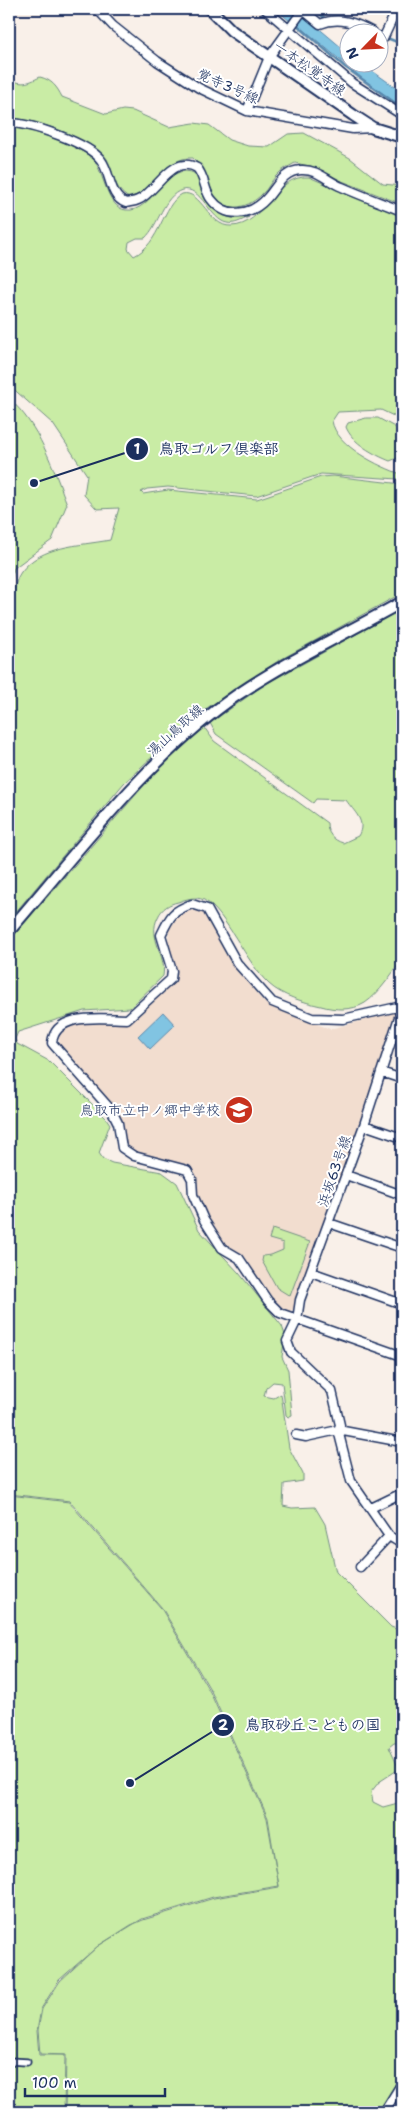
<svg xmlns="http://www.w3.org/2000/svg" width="411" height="2121" font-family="'Shantell Sans','Klee One',sans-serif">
  <rect width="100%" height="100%" fill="#f9f0e9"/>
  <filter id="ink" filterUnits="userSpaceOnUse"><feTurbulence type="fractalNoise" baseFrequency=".02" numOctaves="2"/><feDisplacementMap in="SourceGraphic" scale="10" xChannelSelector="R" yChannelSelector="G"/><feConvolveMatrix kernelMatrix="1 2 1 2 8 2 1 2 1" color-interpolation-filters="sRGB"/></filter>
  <g filter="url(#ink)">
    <!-- built -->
    <path fill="#f2ddcf" d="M 190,910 L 204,912 L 234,966 L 263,1001 L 269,1006 L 330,1029 L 395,1012 L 397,1015 L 294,1309 L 287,1313 L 270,1299 L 224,1244 L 204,1211 L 196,1191 L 195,1182 L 176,1164 L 127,1149 L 123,1144 L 120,1120 L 60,1046 L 59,1038 L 65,1027 L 77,1022 L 128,1021 L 174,980 L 175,967 L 168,944 L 169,925 L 180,912 Z"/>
    <!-- green -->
    <path fill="#c9eca5" stroke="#728e82" d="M 40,77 C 52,80 57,87 62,97 L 106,114 L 123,110 L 133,111 L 169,127 L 194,123 L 209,125 L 229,140 L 248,146 L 269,147 L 288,134 L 304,133 L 350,158 L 383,184 L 402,186 L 402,204 L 342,181 L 314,167 L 295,163 C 288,167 281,170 276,176 C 271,181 268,189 262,194 C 250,207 228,214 216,197 C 205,182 208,172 193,158 C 164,156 156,192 129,198 C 113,189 115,174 107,159 C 104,154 97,151 92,148 C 66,131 40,120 9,121 L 9,78 C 21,86 28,83 40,77 Z
      M 9,127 C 30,128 80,145 94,160 C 104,173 107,208 126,210 C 153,214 166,158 196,174 C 212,198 213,225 249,217 C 242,220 234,225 227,223 C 210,220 201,185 182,190 C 163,196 159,225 145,238 L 137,238 L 129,242 L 128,249 L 134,256 C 161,243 162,205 182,194 C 201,189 209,227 231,226 C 265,226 274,174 309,177 L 402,217 L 402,420 L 381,410 L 338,412 L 332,421 C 336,446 380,467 401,474 L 398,479 L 321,474 L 256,496 L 168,487 L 147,489 L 141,492 L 143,494 L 168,490 L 257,499 L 321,477 L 333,476 L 402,484 L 402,593 L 278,661 L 198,714 L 124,783 L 9,920 L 9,609 C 14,598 14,581 21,572 C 41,545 79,546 110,540 L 119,508 L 97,509 L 84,495 L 87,475 L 53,424 L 9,385 Z
      M 9,399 C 39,424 53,468 67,504 L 52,540 L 14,568 L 9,590 Z
      M 366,418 L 378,418 L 402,431 L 402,456 L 390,461 C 375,455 352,443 346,427 L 348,423 Z
      M 402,609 L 402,960 C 391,974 380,993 365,1003 C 352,1011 335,1010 321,1006 C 303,1002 282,996 269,984 C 247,964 225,911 204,900 C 195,896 186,899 178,902 C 169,904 162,908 158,917 C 147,938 167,955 163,976 L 130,1008 L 84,1011 L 18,1032 L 15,1039 L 17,1044 L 25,1048 L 49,1061 L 106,1118 L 110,1124 L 99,1153 L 103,1159 L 112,1163 L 162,1172 L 177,1183 L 199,1230 L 239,1273 L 282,1326 L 285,1335 L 282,1357 L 288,1370 L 292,1415 L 288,1417 L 286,1415 L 282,1383 L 273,1382 L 266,1388 L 264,1396 L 274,1398 L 281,1394 L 289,1448 L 303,1474 L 303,1481 L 284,1484 L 283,1506 L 292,1508 L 315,1507 L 325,1524 L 336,1572 L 391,1627 L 402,1631 L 402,1743 L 394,1743 L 389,1747 L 399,1769 L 379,1782 L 371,1792 L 373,1802 L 383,1807 L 398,1803 L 402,1797 L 402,2077 L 380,2112 L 243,2112 L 238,2106 L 227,2112 L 65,2112 L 66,2055 L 40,2054 L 38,2030 L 42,2009 L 60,1981 L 98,1946 L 131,1925 L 143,1920 L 214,1898 L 279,1887 L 268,1818 L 211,1691 L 162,1608 L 70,1501 L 9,1494 L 9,941 L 166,760 L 204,727 L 214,741 L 327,823 C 327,833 333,840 343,843 L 358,836 C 367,821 354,812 346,800 L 316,799 L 313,803 L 216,734 L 210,723 L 264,685 Z
      M 272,1229 L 310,1242 L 290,1296 L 277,1288 L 262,1261 L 263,1256 L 271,1255 L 283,1250 L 283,1243 L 269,1239 Z
      M 9,1495 L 69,1502 L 161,1608 L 210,1692 L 267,1818 L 279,1886 L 213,1897 L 142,1919 L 98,1946 L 59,1980 L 41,2009 L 37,2031 L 39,2055 L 65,2055 L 64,2112 L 9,2112 Z"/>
    <!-- water -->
    <path fill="#81c4e2" stroke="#5888ad" d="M 276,9 L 296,9 L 348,53 L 348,62 L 361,63 L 402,92 L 402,107 L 363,79 L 296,23 L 291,22 Z
      M 163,1012 L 175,1025 L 150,1049 L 138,1036 Z"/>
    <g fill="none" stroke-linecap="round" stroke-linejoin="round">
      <!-- stream -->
      <path stroke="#5888ad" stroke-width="2.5" d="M 313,9 L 325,18
        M 296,24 L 345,67 L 402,108
        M 123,38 L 149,60
        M 387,38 L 402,44"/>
      <defs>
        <path id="pedestrian" d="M 9,2061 L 27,2062"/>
        <path id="minor" d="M 97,9 L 113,26 L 157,61 L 199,88 L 247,111 L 353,129 L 373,128
          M 265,9 L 352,83 L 402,115
          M 378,36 L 383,39 L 397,9
          M 247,111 L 269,57 L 303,10 L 320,24 C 339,16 356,23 373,32
          M 9,123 C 30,123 89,143 101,160 C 111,173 109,197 126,203 C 129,202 134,202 138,200 C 156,193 172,153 197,168 C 205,177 204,190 211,199 C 226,219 251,216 267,198 C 277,187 283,171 301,170 C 318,169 327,181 342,187 C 362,196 382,203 402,211
          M 402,1006 L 343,1019 L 312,1018 L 272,1002 L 237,963 L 207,909 L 192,904 C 172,911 170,916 161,935 L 172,971 L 171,979 L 127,1019 C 104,1019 55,1011 52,1043 L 112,1111 L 118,1123 L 122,1148 L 134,1156 L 187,1170 L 192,1179 L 193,1195 L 204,1220 L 222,1248 L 239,1258 L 268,1301 L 280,1313 L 402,1356
          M 381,1072 L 402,1079
          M 364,1125 L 402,1138
          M 346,1175 L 402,1195
          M 329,1223 L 402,1248
          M 311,1272 L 402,1304
          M 296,1435 L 306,1437 L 338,1430 L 340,1425 L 332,1391 L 291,1352 L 287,1341 L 297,1320 L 300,1300 L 364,1125 L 402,1008
          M 402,1442 L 338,1430 L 351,1481 L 389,1536 L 402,1544
          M 371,1508 L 402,1493
          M 402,1545 L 402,1558
          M 360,1567 L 389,1536
          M 384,2112 L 402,2083"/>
        <path id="secondary" d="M 210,9 L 232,31 L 353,115 L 373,128 L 402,137
          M 9,931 C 78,851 150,755 237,695 C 289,660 347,633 402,602"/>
      </defs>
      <!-- pedestrian casing -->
      <use href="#pedestrian" stroke="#1b2f5e" stroke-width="9"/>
      <!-- minor casing -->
      <use href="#minor" stroke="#1b2f5e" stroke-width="11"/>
      <!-- secondary casing -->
      <use href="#secondary" stroke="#1b2f5e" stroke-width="14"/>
      <!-- pedestrian -->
      <use href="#pedestrian" stroke="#fff" stroke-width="5.5"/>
      <!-- minor -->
      <use href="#minor" stroke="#fff" stroke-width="8"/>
      <!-- secondary -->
      <use href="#secondary" stroke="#fff" stroke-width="10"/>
    </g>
  </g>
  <!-- icons -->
  <defs>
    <symbol id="school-disc" viewBox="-11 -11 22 22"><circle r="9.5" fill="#c8321e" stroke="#fff"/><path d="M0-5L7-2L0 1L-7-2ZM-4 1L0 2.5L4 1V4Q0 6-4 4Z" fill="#fff"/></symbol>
  </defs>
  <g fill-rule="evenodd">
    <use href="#school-disc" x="223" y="1094" width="32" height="32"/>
  </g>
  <g text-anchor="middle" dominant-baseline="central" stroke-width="4" stroke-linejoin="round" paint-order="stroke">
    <!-- street labels -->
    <g font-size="14" fill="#1b2f5e" stroke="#fff">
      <text transform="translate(310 68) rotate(35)">一本松覚寺線</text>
      <text transform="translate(228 86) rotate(24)">覚寺3号線</text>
      <text transform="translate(175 730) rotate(-42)">湯山鳥取線</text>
      <text transform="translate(334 1171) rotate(-71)">浜坂63号線</text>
    </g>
    <!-- poi labels -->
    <g font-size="14" fill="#1b2f5e" stroke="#fff" text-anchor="end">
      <text x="220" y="1110">鳥取市立中ノ郷中学校</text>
    </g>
  </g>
  <!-- callouts -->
  <path fill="none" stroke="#1b2f5e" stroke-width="2" d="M34 483L137 449M130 1783L223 1725"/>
  <g fill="#1b2f5e" stroke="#fff" stroke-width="2">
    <circle cx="34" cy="483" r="5"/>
    <circle cx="130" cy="1783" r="5"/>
    <circle cx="137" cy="449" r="12"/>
    <circle cx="223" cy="1725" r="12"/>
  </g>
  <g font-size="15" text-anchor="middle" font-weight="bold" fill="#fff">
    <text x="137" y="454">1</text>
    <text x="223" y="1730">2</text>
  </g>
  <g font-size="15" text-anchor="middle" font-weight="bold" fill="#1b2f5e" stroke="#fff" stroke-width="4" stroke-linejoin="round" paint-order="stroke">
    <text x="219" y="454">鳥取ゴルフ倶楽部</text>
    <text x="313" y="1730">鳥取砂丘こどもの国</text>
  </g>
  <!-- margin -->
  <rect width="411" height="2121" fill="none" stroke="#fff" stroke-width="30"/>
  <rect x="15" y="15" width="381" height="2091" fill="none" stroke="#1b2f5e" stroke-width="2" filter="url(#ink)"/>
  <!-- north arrow -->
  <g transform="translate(364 48) rotate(246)"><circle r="24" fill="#ffffff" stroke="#a4acbf"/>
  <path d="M0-4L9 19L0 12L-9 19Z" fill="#c8321e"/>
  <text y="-8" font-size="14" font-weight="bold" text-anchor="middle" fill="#1b2f5e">N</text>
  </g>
  <!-- scale -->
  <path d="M25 2088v8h140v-8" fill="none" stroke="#1b2f5e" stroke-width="2.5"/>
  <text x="32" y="2088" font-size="15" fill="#1b2f5e" stroke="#ffffff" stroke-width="4" paint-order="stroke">100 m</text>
</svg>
